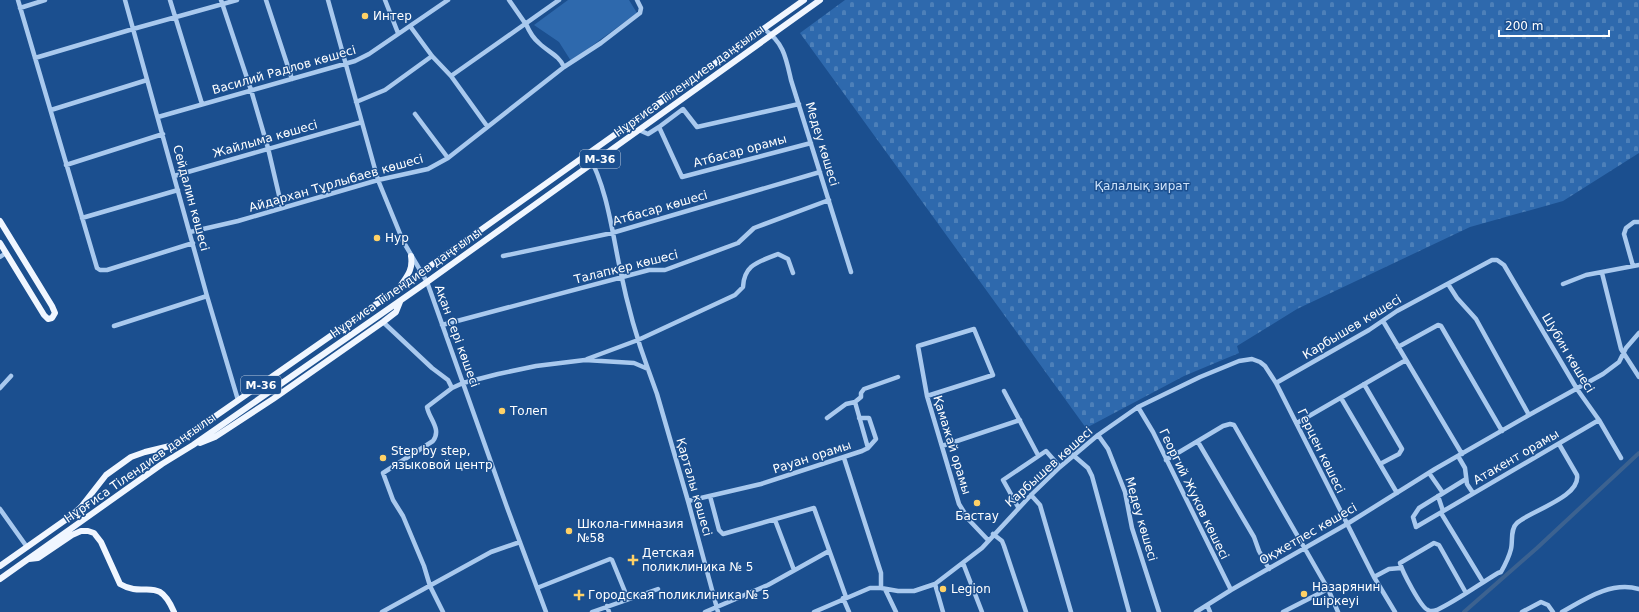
<svg xmlns="http://www.w3.org/2000/svg" width="1639" height="612" font-family="'DejaVu Sans',sans-serif">
  <defs>
    <pattern id="cemetery-stones" width="16" height="16" patternUnits="userSpaceOnUse"><rect width="16" height="16" fill="#2e69ad"/><path d="M2 7V4a2 2 0 0 1 4 0v3zM10 15v-3a2 2 0 0 1 4 0v3z" fill="#4d80b9"/></pattern>
  </defs>
  <rect width="100%" height="100%" fill="#1b4f8f"/>
  <!-- green -->
  <path fill="#2e69ad" d="M 568,0 L 629,0 L 637,13 L 571,61 L 559,42 L 534,25 Z"/>
  <!-- cemetery -->
  <path fill="url(#cemetery-stones)" d="M 845,0 L 1639,0 L 1639,153 L 1563,201 L 1470,227 L 1297,309 L 1237,346 L 1239,353 L 1184,376 L 1086,428 L 800,33 Z"/>
  <g fill="none" stroke-linecap="round" stroke-linejoin="round">
    <!-- canal -->
    <path stroke="#3c6290" stroke-width="4" d="M 1464,612 L 1537,548 L 1639,453"/>
    <!-- minor -->
    <path stroke="#a9c9ee" stroke-width="4.5" d="M 18,0 L 97,268 L 100,270 L 107,270 L 193,243
      M 125,0 L 207,296 L 238,400
      M 170,0 L 202,104
      M 221,0 L 251,90 L 268,148 L 282,208
      M 266,0 L 292,79
      M 328,0 L 378,180 L 403,241 L 427,282 L 431,293 L 508,510 L 546,612
      M 385,0 L 398,33
      M 509,0 L 525,23
      M 20,8 L 45,0
      M 410,26 L 432,56 L 451,76 L 487,126
      M 764,29 C 784,43 786,58 791,80 L 851,272
      M 35,58 L 133,29 L 237,0
      M 564,67 L 601,43 L 640,13 L 641,8 L 637,0
      M 451,76 L 559,0
      M 356,102 L 385,90 L 432,56
      M 51,110 L 147,80
      M 415,114 L 448,158
      M 158,117 L 355,61 L 369,54 L 448,0
      M 659,127 L 683,109 L 697,127 L 799,104
      M 639,130 L 648,134 L 659,127 L 682,177 L 811,143
      M 588,154 C 607,188 612,231 620,269 C 627,303 636,337 648,369
      M 66,165 L 163,134
      M 174,176 L 362,122
      M 82,218 L 178,190
      M 190,232 L 238,221 L 378,180 L 428,169 L 448,158 L 564,67 C 559,55 548,52 539,43 C 533,38 529,31 526,24
      M 503,256 L 612,233 L 820,172
      M 0,257 L 6,253
      M 1633,266 L 1624,234 L 1626,228 L 1634,222 L 1639,222
      M 1602,273 L 1621,349 L 1639,377
      M 1448,284 L 1457,298 L 1476,319 L 1529,415
      M 1563,284 L 1586,275 L 1639,265
      M 1383,321 L 1462,454
      M 383,322 L 432,368 L 448,380 L 452,388 L 463,383 L 498,374 L 536,366 L 585,360 L 634,363 L 648,369 L 657,394 L 688,501 L 718,612
      M 442,325 L 649,270 L 665,270 L 738,243 L 754,228 L 829,200
      M 114,326 L 207,296
      M 1398,347 L 1438,325 L 1441,326 L 1502,431
      M 587,359 L 638,340 L 735,295 L 743,287 C 744,264 759,262 778,254 L 788,259 L 793,273
      M 1276,383 L 1369,330 L 1397,311 L 1492,260 L 1497,260 L 1504,265 L 1577,389 L 1599,420 L 1621,458
      M 1364,384 L 1402,449 L 1399,454 L 1380,464
      M 0,388 L 11,376
      M 1004,391 L 1038,455
      M 927,396 L 993,375 L 974,329 L 918,346 L 927,396 L 959,504 L 969,520 L 988,540
      M 1341,398 L 1397,493
      M 1138,407 L 1153,432 L 1231,590
      M 827,418 L 846,404 L 855,402
      M 859,418 L 869,418 L 876,439 L 868,448
      M 1297,423 L 1406,360
      M 1098,435 L 1108,449 L 1125,492 L 1132,528 L 1159,612
      M 1198,442 L 1254,537 L 1259,551 L 1269,569
      M 942,446 L 1020,420
      M 1073,455 L 1088,468 L 1092,476 L 1129,612
      M 1458,456 L 1465,468 L 1467,484 L 1473,493
      M 844,458 L 881,573 L 881,588
      M 1166,460 L 1223,426 L 1230,424 L 1234,425 L 1328,589 L 1338,612
      M 1429,473 L 1443,493
      M 1466,479 L 1419,508 L 1413,517 L 1416,527 L 1599,420
      M 1031,495 L 1040,505 L 1071,612
      M 710,496 L 719,530 L 723,534 L 814,508 L 846,597
      M 1438,496 L 1443,511
      M 688,501 L 761,484 L 862,451 L 868,448 L 855,402 L 861,397 L 861,393 L 864,389 L 898,377
      M 1018,507 L 1003,480 L 1046,451 L 1060,467
      M 0,509 L 27,547
      M 1441,513 L 1483,582
      M 775,520 L 794,570
      M 993,534 L 1002,541 L 1004,546 L 1026,612
      M 963,563 L 982,612
      M 1374,577 L 1389,569 L 1401,568
      M 935,584 L 943,612
      M 537,588 L 610,559 L 612,560 L 628,599
      M 885,589 L 896,612
      M 1466,593 L 1439,545 L 1434,543 L 1400,563 C 1402,571 1421,608 1428,610 C 1431,612 1434,611 1437,610 C 1458,600 1478,585 1498,573 L 1501,572 C 1505,565 1509,557 1511,549 C 1513,541 1510,529 1517,523 C 1530,511 1581,497 1577,475 L 1559,444
      M 843,598 L 849,612
      M 1207,605 L 1210,612
      M 607,606 L 609,612
      M 382,612 L 491,552 L 520,542
      M 443,612 L 430,586 L 424,566 L 403,516 L 393,500 L 383,473 L 433,441 C 442,429 429,419 427,407 L 452,388
      M 592,612 L 658,589
      M 705,612 L 768,585 L 829,551
      M 814,612 L 870,588 L 881,588 L 898,591 L 914,591 L 935,584 L 982,548 L 1031,495 L 1060,467 L 1098,435 L 1138,407 L 1200,377 L 1239,361 L 1252,359 L 1260,362 L 1265,366 L 1276,383 L 1374,577 L 1395,612
      M 1196,612 L 1231,590 L 1347,524 L 1435,469 L 1529,415 L 1603,374 L 1619,362 L 1626,348 L 1639,333
      M 1283,612 L 1328,589
      M 1522,612 L 1541,602 L 1548,605 L 1553,612
      M 1562,612 C 1585,599 1611,581 1639,589"/>
    <!-- major -->
    <path stroke="#f0f6ff" stroke-width="6" d="M 0,221 L 52,306 L 55,313 L 52,318 L 48,319 L 44,315 L 0,243
      M 401,285 C 408,275 413,269 411,256
      M 200,443 L 215,437 L 273,399 L 383,322 L 396,312 L 400,302
      M 29,559 L 38,558 L 72,535 L 81,531 L 88,531 L 94,533 L 101,542 L 120,584 C 145,599 158,574 174,612
      M 0,566 L 71,516 L 81,507 L 106,475 L 131,457 L 145,452 L 174,445 L 395,291 L 804,0
      M 0,579 L 162,464 L 193,445 L 427,282 L 820,0"/>
  </g>
  <!-- markers -->
  <g fill="#ffd166" stroke="#1b4f8f" stroke-width="1.5">
    <circle cx="365" cy="16" r="4"/>
    <circle cx="377" cy="238" r="4"/>
    <circle cx="502" cy="411" r="4"/>
    <circle cx="383" cy="458" r="4"/>
    <circle cx="977" cy="503" r="4"/>
    <circle cx="569" cy="531" r="4"/>
    <path d="M631 554h4v4h4v4h-4v4h-4v-4h-4v-4h4z"/>
    <circle cx="943" cy="589" r="4"/>
    <circle cx="1304" cy="594" r="4"/>
    <path d="M577 589h4v4h4v4h-4v4h-4v-4h-4v-4h4z"/>
  </g>
  <g text-anchor="middle" dominant-baseline="central" stroke-width="3" stroke-linejoin="round" paint-order="stroke">
    <!-- shield labels -->
    <g fill="#1b4f8f" stroke="#bbcadd" stroke-width="1">
      <rect x="580" y="150" width="40" height="18" rx="3"/>
      <rect x="241" y="376" width="40" height="18" rx="3"/>
    </g>
    <g font-size="11" font-weight="bold" fill="#fff">
      <text x="600" y="159">M-36</text>
      <text x="261" y="385">M-36</text>
    </g>
    <!-- poi labels -->
    <g font-size="12" fill="#fff" stroke="#1b4f8f" text-anchor="start">
      <text x="373" y="16">Интер</text>
      <text x="385" y="238">Нур</text>
      <text x="510" y="411">Толеп</text>
      <text x="391" y="451">Step by step,<tspan x="391" dy="14">языковой центр</tspan></text>
      <text x="977" y="516" text-anchor="middle">Бастау</text>
      <text x="577" y="524">Школа-гимназия<tspan x="577" dy="14">№58</tspan></text>
      <text x="642" y="553">Детская<tspan x="642" dy="14">поликлиника № 5</tspan></text>
      <text x="1312" y="587">Назарянин<tspan x="1312" dy="14">шіркеуі</tspan></text>
      <text x="951" y="589">Legion</text>
      <text x="588" y="595">Городская поликлиника № 5</text>
    </g>
    <!-- street labels -->
    <g font-size="12" fill="#fff" stroke="#1b4f8f">
      <text transform="translate(284 70) rotate(-16)">Василий Радлов көшесі</text>
      <text transform="translate(689 81) rotate(-36)">Нұрғиса Тілендиев даңғылы</text>
      <text transform="translate(265 139) rotate(-16)">Жайлыма көшесі</text>
      <text transform="translate(822 144) rotate(73)">Медеу көшесі</text>
      <text transform="translate(740 151) rotate(-15)">Атбасар орамы</text>
      <text transform="translate(336 183) rotate(-16)">Айдархан Тұрлыбаев көшесі</text>
      <text transform="translate(191 198) rotate(75)">Сейдалин көшесі</text>
      <text transform="translate(660 208) rotate(-16)">Атбасар көшесі</text>
      <text transform="translate(626 267) rotate(-14)">Талапкер көшесі</text>
      <text transform="translate(406 283) rotate(-35)">Нұрғиса Тілендиев даңғылы</text>
      <text transform="translate(1352 327) rotate(-31)">Карбышев көшесі</text>
      <text transform="translate(457 336) rotate(70)">Ақан Сері көшесі</text>
      <text transform="translate(1568 353) rotate(59)">Шубин көшесі</text>
      <text transform="translate(952 445) rotate(73)">Қамажай орамы</text>
      <text transform="translate(1321 451) rotate(64)">Герцен көшесі</text>
      <text transform="translate(812 457) rotate(-18)">Рауан орамы</text>
      <text transform="translate(1516 457) rotate(-30)">Атакент орамы</text>
      <text transform="translate(1049 467) rotate(-42)">Карбышев көшесі</text>
      <text transform="translate(140 468) rotate(-35)">Нұрғиса Тілендиев даңғылы</text>
      <text transform="translate(694 487) rotate(74)">Қарталы көшесі</text>
      <text transform="translate(1194 494) rotate(64)">Георгий Жуков көшесі</text>
      <text transform="translate(1141 519) rotate(74)">Медеу көшесі</text>
      <text transform="translate(1308 534) rotate(-30)">Оқжетпес көшесі</text>
    </g>
    <!-- park labels -->
    <g font-size="12" fill="#cfe3fa" stroke="#1b4f8f">
      <text x="1142" y="186">Қалалық зират</text>
    </g>
  </g>
  <!-- scale -->
  <path d="M1499 30v6h110v-6" fill="none" stroke="#ffffff" stroke-width="2"/>
  <text x="1505" y="30" font-size="12" fill="#ffffff" stroke="#1b4f8f" stroke-width="3" paint-order="stroke">200 m</text>
</svg>
